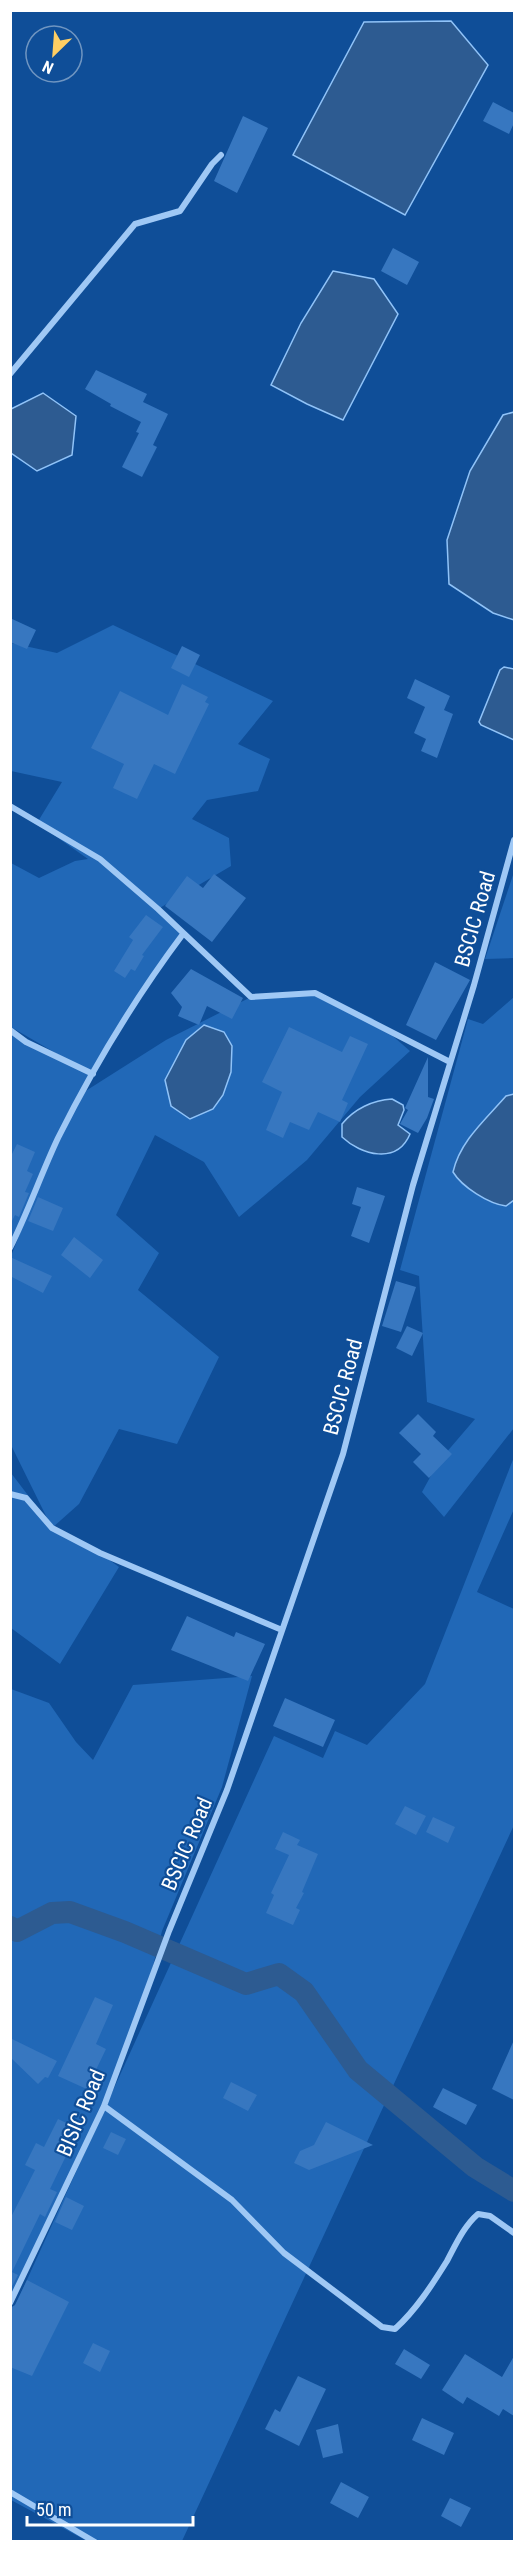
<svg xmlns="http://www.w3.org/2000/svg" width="525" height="2552" font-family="'Roboto Condensed',sans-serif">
  <rect width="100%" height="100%" fill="#0f4e98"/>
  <!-- green -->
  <path fill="#2168b7" d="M 113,625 L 273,701 L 238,744 L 270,759 L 258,791 L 207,800 L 192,819 L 229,838 L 231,866 L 158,909 L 183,934 L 145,984 L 84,1092 L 166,1040 L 251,997 L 315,993 L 372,1018 L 410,1051 L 360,1097 L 307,1160 L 239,1217 L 204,1162 L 155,1135 L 116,1215 L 159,1253 L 138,1290 L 219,1357 L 177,1444 L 119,1429 L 79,1504 L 52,1528 L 100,1553 L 119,1567 L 60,1664 L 11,1628 L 11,1473 L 50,1524 L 11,1445 L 11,1256 L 27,1216 L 11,1248 L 11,1030 L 83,1069 L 11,1027 L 11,863 L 39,878 L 75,861 L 88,859 L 37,823 L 62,782 L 11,771 L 11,643 L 57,653 Z
    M 514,872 L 514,958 L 485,959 Z
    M 514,997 L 514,1428 L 444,1517 L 422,1492 L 439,1461 L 475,1419 L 427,1402 L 419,1276 L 400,1270 L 468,1019 L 483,1024 Z
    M 514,1457 L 514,1509 L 477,1592 L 514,1609 L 514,1825 L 182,2541 L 87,2541 L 11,2500 L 11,2315 L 274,1736 L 323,1758 L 335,1731 L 367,1745 L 425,1684 Z
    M 252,1676 L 222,1787 L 162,1931 L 150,1977 L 104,2106 L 11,2303 L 11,1689 L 49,1703 L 76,1742 L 93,1760 L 133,1685 Z"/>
  <!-- water -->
  <path fill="#2d5b91" stroke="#90c3f8" stroke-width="1.5" d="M 451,21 L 488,65 L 405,215 L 293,155 L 364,22 Z
    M 333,271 L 374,279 L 398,314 L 343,420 L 307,404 L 271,385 L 301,323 Z
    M 43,393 L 76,416 L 72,455 L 37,471 L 11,453 L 11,409 Z
    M 514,412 L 514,620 L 493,613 L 449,584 L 447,540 L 470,471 L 503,415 Z
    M 504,667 L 514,669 L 514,740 L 481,725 L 479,722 L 500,670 Z
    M 204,1025 L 224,1032 L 232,1046 L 231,1072 L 223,1095 L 213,1109 L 190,1119 L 171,1106 L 165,1080 L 186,1040 Z
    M 514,1094 L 514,1200 L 506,1206 C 489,1204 462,1187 453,1172 C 460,1141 486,1119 506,1096 Z
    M 392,1099 L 403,1105 L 404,1110 L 398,1125 L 410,1134 C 397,1165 361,1155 342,1137 L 342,1124 C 354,1109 373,1100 392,1099 Z"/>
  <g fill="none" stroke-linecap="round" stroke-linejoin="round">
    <!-- canal -->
    <path stroke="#2d5b91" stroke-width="22" d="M 10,1927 L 17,1931 L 52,1913 L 70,1912 L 125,1932 L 246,1984 L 279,1974 L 304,1992 L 358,2070 L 475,2167 L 514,2191"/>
  </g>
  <!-- building -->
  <path fill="#3777c0" d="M 493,102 L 514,113 L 514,123 L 509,134 L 483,121 Z
    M 243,116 L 268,128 L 237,193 L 214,181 Z
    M 393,248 L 419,262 L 407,285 L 381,271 Z
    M 96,370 L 147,394 L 143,402 L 168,414 L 153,445 L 157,447 L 142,477 L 122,467 L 139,433 L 136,432 L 141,422 L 110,406 L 111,404 L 85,389 Z
    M 10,618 L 36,630 L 27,649 L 10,642 Z
    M 182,646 L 200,655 L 189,677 L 171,668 Z
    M 415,679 L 450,696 L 444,710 L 453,714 L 437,758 L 421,751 L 426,739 L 414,733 L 425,707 L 407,698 Z
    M 182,684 L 208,697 L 205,702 L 209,704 L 175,774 L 154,764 L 137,799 L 113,788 L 124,764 L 91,748 L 120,691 L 168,715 Z
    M 214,874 L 246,898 L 212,942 L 165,906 L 187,876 L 203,888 Z
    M 146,915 L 163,927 L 142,955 L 144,956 L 135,971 L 131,969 L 125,978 L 114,971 L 133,940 L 129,937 Z
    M 435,962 L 470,980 L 436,1040 L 406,1025 Z
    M 191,969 L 243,998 L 232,1019 L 207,1006 L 199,1025 L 178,1016 L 182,1007 L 171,993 Z
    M 289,1027 L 342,1052 L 350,1036 L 368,1044 L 342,1100 L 348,1103 L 340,1122 L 318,1112 L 309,1130 L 290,1122 L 283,1138 L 266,1130 L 282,1092 L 262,1082 Z
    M 428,1057 L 428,1097 L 434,1099 L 427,1118 L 418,1133 L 400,1124 L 408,1110 L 405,1108 Z
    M 17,1144 L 35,1152 L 27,1171 L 33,1174 L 25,1192 L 29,1193 L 19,1217 L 15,1215 L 10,1225 L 10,1158 Z
    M 357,1187 L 385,1196 L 369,1243 L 351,1236 L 361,1207 L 352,1204 Z
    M 38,1197 L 63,1208 L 53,1231 L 28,1221 Z
    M 74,1237 L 103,1260 L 90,1278 L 61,1255 Z
    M 10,1257 L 52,1276 L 43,1293 L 10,1276 Z
    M 396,1281 L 416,1287 L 401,1332 L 382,1326 Z
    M 407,1326 L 423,1333 L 412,1356 L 396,1348 Z
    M 418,1414 L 436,1432 L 433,1436 L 452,1454 L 429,1478 L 413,1462 L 421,1454 L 399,1433 Z
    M 187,1616 L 234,1637 L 236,1632 L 265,1644 L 248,1681 L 171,1650 Z
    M 285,1698 L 335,1720 L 323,1747 L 273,1726 Z
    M 405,1806 L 426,1816 L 416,1835 L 395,1824 Z
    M 433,1817 L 455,1827 L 448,1843 L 426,1832 Z
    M 283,1832 L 300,1840 L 297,1845 L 318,1854 L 302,1892 L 304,1893 L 296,1908 L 300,1910 L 293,1925 L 266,1913 L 274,1895 L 271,1893 L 289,1855 L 275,1849 Z
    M 95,1997 L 113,2005 L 96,2044 L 106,2049 L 94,2074 L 98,2075 L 91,2091 L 58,2076 Z
    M 10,2038 L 57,2061 L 48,2078 L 45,2077 L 38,2084 L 10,2057 Z
    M 514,2040 L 514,2100 L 492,2089 Z
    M 231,2082 L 257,2095 L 248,2111 L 223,2098 Z
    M 443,2088 L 477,2105 L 466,2125 L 433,2107 Z
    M 58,2119 L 79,2129 L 50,2189 L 57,2192 L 45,2217 L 40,2214 L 12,2272 L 18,2275 L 10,2290 L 10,2219 L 35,2170 L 25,2165 L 36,2143 L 44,2147 Z
    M 326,2122 L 373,2145 L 309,2170 L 294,2163 L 300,2151 L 314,2145 Z
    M 111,2132 L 126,2139 L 118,2155 L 103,2148 Z
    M 66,2197 L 84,2206 L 72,2230 L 55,2222 Z
    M 27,2280 L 69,2302 L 32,2376 L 10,2367 L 10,2308 L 15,2305 Z
    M 93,2343 L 110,2351 L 100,2372 L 83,2363 Z
    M 404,2349 L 430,2365 L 421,2379 L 395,2364 Z
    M 465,2354 L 502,2377 L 514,2356 L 514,2416 L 503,2409 L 499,2416 L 467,2397 L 463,2404 L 442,2390 Z
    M 298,2376 L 326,2389 L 299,2446 L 265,2429 L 275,2409 L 280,2412 Z
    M 422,2418 L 454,2433 L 444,2455 L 412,2440 Z
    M 338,2424 L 343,2453 L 323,2458 L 316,2430 Z
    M 341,2482 L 369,2497 L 358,2518 L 330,2503 Z
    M 450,2498 L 471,2508 L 461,2527 L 441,2516 Z"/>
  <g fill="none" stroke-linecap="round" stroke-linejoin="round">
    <!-- minor -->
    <path stroke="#9fc8f5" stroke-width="6" d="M 10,374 L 135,224 L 180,211 L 212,164 L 221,155
      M 10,806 L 100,859 L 158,909 L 251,997 L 315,993 L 450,1062
      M 10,1030 L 26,1042 L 93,1074
      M 10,1248 C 28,1212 41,1174 58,1138 C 94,1066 135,998 183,934
      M 10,1494 L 26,1498 L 52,1528 L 100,1553 L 282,1630
      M 104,2106 L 232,2200 L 284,2253 L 382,2327 L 395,2329 C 416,2310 432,2285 447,2261 C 456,2244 464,2226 478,2214 L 490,2216 L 514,2233
      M 10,2303 L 104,2106 L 169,1931 L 227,1790 L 343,1454 L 413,1185 L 474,985 L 514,840
      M 10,2492 L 95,2542"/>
  </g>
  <g text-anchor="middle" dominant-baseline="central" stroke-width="4.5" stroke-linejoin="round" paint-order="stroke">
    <!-- street labels -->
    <g font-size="21" fill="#fff" stroke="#0f4e98">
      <text transform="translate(475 919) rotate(-74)">BSCIC Road</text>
      <text transform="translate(343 1387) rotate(-75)">BSCIC Road</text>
      <text transform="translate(187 1844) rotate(-67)">BSCIC Road</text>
      <text transform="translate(81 2113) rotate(-67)">BISIC Road</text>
    </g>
  </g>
  <!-- border -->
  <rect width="525" height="2552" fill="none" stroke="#ffffff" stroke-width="24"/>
  <!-- north arrow -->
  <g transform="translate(54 54) rotate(205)"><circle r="28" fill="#0f4e98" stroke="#6f95c1" stroke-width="1.5"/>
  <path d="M0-4.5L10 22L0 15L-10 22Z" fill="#ffce63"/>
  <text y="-9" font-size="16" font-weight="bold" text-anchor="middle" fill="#ffffff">N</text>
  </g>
  <!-- scale -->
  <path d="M27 2516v9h166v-9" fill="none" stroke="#ffffff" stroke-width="3"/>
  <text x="36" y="2516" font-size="18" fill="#ffffff" stroke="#0f4e98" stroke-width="4.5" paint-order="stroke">50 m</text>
</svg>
